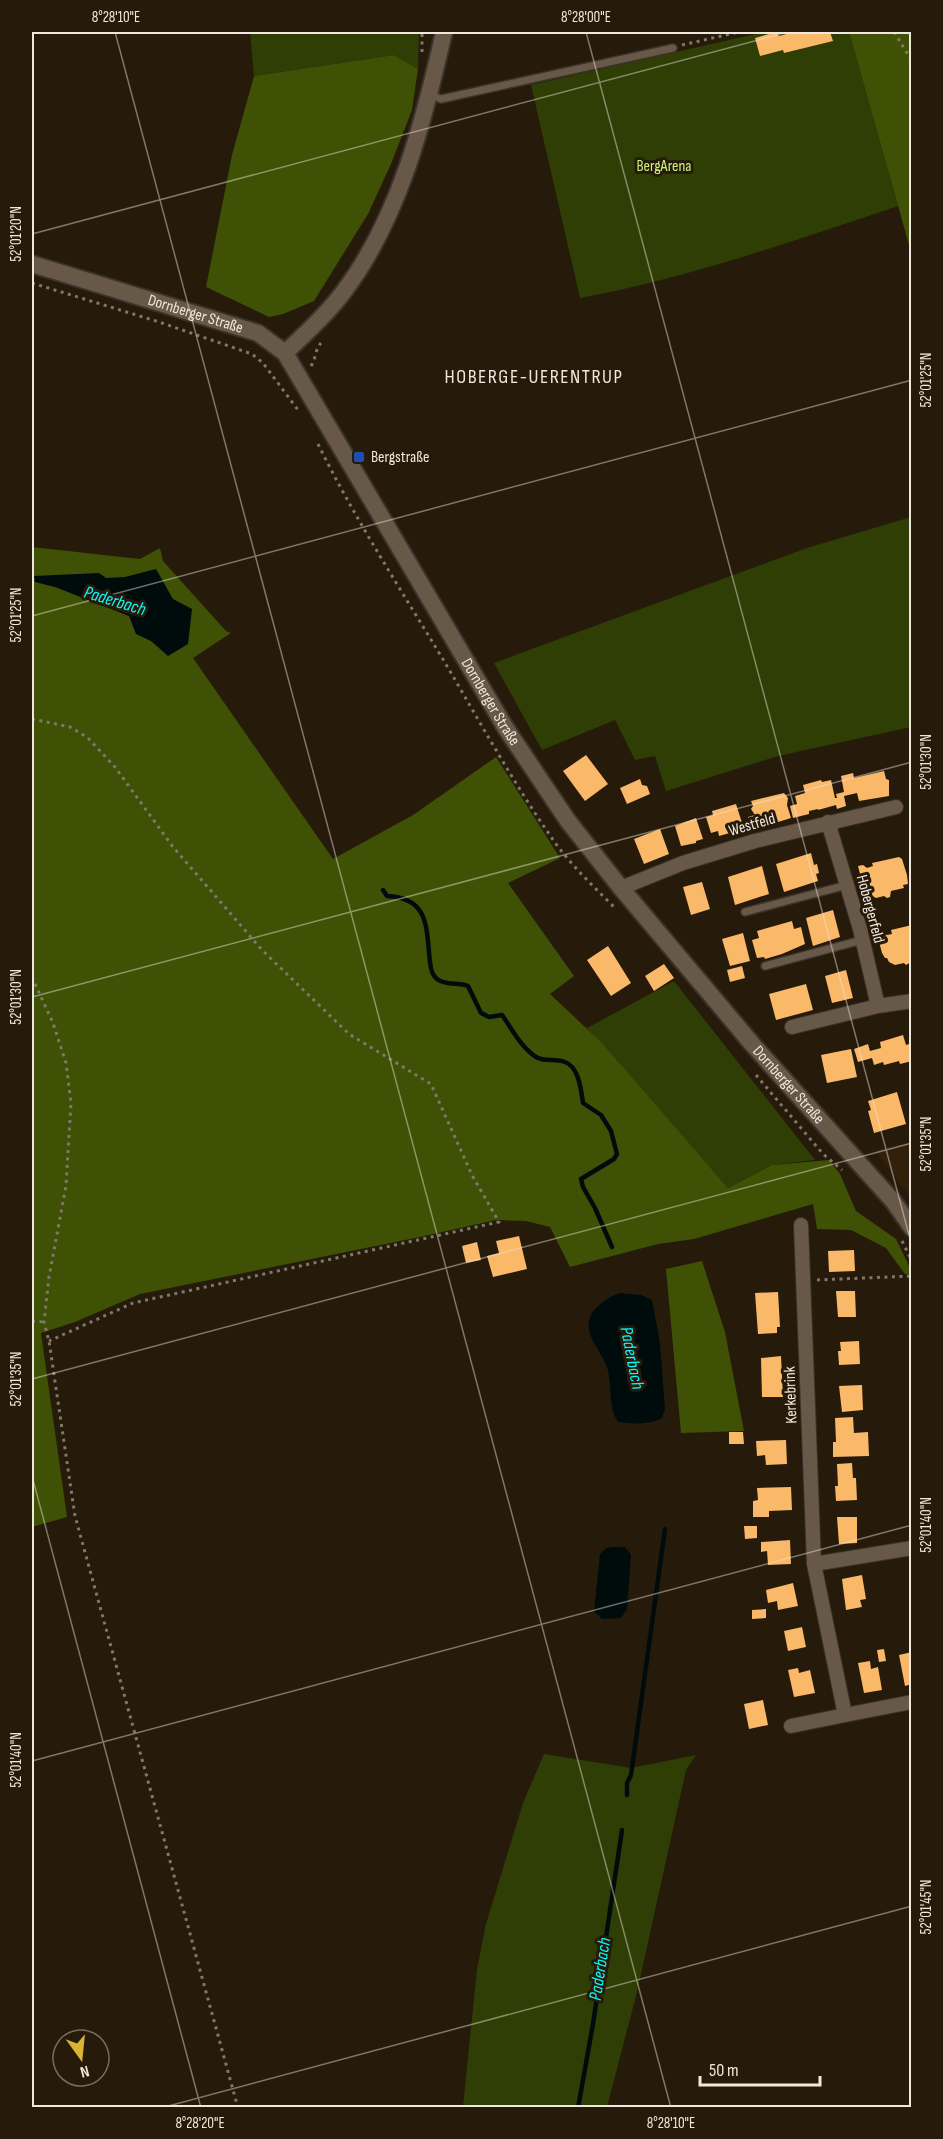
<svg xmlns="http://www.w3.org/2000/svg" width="943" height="2139" font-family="'Sofia Sans Condensed',sans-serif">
  <rect width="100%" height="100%" fill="#261a0b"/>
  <!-- built -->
  <path fill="#31210b" d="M 911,1142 L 912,1142 L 911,1198 L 875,1150 Z"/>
  <!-- green -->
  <path fill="#2f3e05" d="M 250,32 L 419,32 L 418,69 L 394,55 L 254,76 Z
    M 764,32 L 849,32 L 898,206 C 793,241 689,278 580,298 L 531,85 Z
    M 911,517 L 911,727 L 778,756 L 666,791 L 655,756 L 635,760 L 615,720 L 542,750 L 494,663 L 807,548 Z
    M 674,981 L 815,1160 L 772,1165 L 728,1188 L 587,1028 Z
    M 544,1754 L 631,1768 L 696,1755 L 686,1770 L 637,1992 L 607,2107 L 463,2107 L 477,1969 L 486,1924 L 523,1803 Z"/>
  <!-- forest -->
  <path fill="#3e5105" d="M 849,32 L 911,32 L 911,252 Z
    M 394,55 L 418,69 L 412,110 L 391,164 L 368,214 L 314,301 L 283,314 L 269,317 L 206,287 L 232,155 L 254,76 Z
    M 32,547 L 140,559 L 160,548 L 163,561 L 226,631 L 231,633 L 193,658 L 333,859 L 413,815 L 496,757 L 560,858 L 508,883 L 574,976 L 550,994 L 602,1043 L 728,1188 L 772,1165 L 829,1160 L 840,1174 L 856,1211 L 896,1239 L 911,1270 L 911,1274 L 905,1274 L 886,1248 L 851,1230 L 817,1229 L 813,1204 L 694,1239 L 658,1244 L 570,1267 L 550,1227 L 526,1221 L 496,1220 L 420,1237 L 140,1294 L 75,1322 L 41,1333 L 67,1517 L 32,1527 Z
    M 702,1261 L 725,1332 L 744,1431 L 681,1433 L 666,1269 Z"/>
  <!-- water -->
  <path fill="#000c0c" d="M 156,569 L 173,599 L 192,609 L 188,644 L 168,656 L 151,641 L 136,634 L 129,616 L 55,587 L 35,582 L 34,576 L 99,573 L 106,578 L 125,577 Z
    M 620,1293 L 641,1295 L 652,1300 L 660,1343 L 665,1409 L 662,1418 C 649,1425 632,1424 618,1422 C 608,1408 612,1384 607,1367 C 603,1356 594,1345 590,1334 C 583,1313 604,1299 620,1293 Z
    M 613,1547 L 625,1547 L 631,1555 L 627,1609 L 621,1618 L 602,1619 L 594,1611 L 600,1554 L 606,1548 Z"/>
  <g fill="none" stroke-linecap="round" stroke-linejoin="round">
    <!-- stream -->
    <path stroke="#000c0c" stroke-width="4.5" d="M 383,890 L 387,896 C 430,898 426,928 430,962 C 431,968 431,974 437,979 C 446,986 458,982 468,986 L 481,1013 L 489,1017 L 502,1015 C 512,1029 519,1044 533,1055 C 543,1063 554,1058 565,1062 C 579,1067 581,1090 583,1103 L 601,1115 L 611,1131 L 617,1154 L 614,1159 L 581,1179 L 583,1187 L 595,1208 L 612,1247
      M 627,1795 L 627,1783 L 631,1775 L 665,1529
      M 578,2108 L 593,2024 L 622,1830"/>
  </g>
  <!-- building -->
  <path fill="#f9b969" d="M 776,32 L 779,36 L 794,32 L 830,32 L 833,41 L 784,53 L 783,50 L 760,56 L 755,38 Z
    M 586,755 L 608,784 L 585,801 L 563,771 Z
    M 884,771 L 886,779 L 889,780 L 889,796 L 859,801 L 857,793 L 844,796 L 846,806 L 837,809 L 836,805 L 818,810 L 818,809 L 809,811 L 809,814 L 793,818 L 790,806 L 797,804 L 795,796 L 805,793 L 803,785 L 821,780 L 822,782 L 831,780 L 835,798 L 837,798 L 836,794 L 844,792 L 841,776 L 853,773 L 854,778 Z
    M 640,779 L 642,785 L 647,786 L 650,794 L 627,804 L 620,788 Z
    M 784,793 L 788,798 L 787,805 L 791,818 L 752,830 L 748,817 L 755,815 L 751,809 L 753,806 L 751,801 Z
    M 736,804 L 744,829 L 719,836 L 718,831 L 711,833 L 706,817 L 713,815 L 712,811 Z
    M 696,818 L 703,839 L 696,841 L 696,843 L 681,846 L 675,826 Z
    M 660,829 L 669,854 L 644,864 L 634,839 Z
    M 811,853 L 814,865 L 817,864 L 819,873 L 816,874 L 818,881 L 784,892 L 776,864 Z
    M 899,857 L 902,859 L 907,875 L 908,884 L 903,885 L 904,888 L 891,891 L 890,897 L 887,898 L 884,896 L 876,898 L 869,894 L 868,890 L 866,891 L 863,886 L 858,866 L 863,865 L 867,868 L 873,866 L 872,863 Z
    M 762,866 L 769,894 L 735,905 L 728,877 Z
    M 702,882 L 710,909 L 691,915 L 683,887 Z
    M 833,910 L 840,937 L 813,946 L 806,918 Z
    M 792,921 L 794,929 L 801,927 L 805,944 L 782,954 L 765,959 L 764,957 L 757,958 L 752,940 L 759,938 L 757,931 Z
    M 912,925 L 911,962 L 906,965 L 904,963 L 895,965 L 889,962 L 887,958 L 885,958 L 882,953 L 877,934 L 883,932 L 887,935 L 892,934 L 891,930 Z
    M 743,933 L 750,961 L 730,966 L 722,939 Z
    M 608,946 L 631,983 L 611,996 L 587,960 Z
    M 664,964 L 674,978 L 654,991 L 645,976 Z
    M 742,966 L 745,978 L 730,982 L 727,970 Z
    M 846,970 L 853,998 L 832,1003 L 825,976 Z
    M 806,984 L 813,1010 L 776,1020 L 769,994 Z
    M 903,1035 L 906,1045 L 909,1044 L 912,1061 L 900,1064 L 899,1061 L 884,1065 L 883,1062 L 874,1065 L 872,1058 L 858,1062 L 854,1049 L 868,1044 L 870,1051 L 881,1048 L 880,1042 Z
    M 851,1049 L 857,1077 L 827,1083 L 821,1055 Z
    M 897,1092 L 906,1124 L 874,1133 L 868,1111 L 871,1110 L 868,1101 Z
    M 519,1236 L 527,1269 L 493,1277 L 487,1256 L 499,1253 L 496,1241 Z
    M 477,1242 L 481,1260 L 466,1263 L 462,1246 Z
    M 854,1250 L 855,1271 L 829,1272 L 828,1251 Z
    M 836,1291 L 855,1291 L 856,1317 L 838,1317 Z
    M 778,1292 L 780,1327 L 777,1327 L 777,1333 L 758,1334 L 755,1293 Z
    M 859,1341 L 860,1364 L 839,1365 L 838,1351 L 841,1351 L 840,1342 Z
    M 781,1356 L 783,1397 L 762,1397 L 761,1358 Z
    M 862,1385 L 863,1410 L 842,1412 L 839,1386 Z
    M 853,1417 L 854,1433 L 868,1432 L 869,1456 L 833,1457 L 833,1442 L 836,1442 L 835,1418 Z
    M 729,1432 L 743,1432 L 744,1444 L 729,1444 Z
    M 786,1440 L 787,1464 L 766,1465 L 765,1455 L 757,1456 L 756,1441 Z
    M 852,1463 L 853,1478 L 856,1478 L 857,1500 L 836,1501 L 835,1486 L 838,1486 L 837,1464 Z
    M 791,1487 L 792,1510 L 769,1511 L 769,1517 L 753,1517 L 753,1501 L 758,1500 L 757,1488 Z
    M 837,1517 L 857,1517 L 857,1543 L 839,1544 Z
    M 744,1526 L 757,1526 L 757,1538 L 745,1539 Z
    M 790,1540 L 791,1564 L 768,1565 L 767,1551 L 761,1552 L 761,1542 Z
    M 862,1575 L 866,1599 L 860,1600 L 862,1607 L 846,1610 L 842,1579 Z
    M 793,1583 L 798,1606 L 778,1610 L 777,1601 L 768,1603 L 766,1590 Z
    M 766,1609 L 766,1618 L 752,1619 L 752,1610 Z
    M 802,1627 L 806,1647 L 788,1651 L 784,1631 Z
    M 884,1649 L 886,1661 L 879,1662 L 877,1650 Z
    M 912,1652 L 912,1684 L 905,1686 L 899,1655 Z
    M 870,1661 L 871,1669 L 878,1667 L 882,1690 L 864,1693 L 858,1663 Z
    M 798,1668 L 799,1673 L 810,1670 L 815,1693 L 794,1697 L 788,1670 Z
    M 763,1700 L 768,1725 L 749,1729 L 744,1704 Z"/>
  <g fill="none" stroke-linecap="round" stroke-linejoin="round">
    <defs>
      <path id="service" d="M 430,95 L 441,99 L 673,48
        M 745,912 L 847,885
        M 765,966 L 862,940"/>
      <path id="minor" d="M 828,822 L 860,929 L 878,1006
        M 621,888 L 683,863 L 755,841 L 896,807
        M 792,1027 L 878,1006 L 912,1001
        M 801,1225 L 814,1564 L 845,1715 L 912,1702
        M 814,1564 L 912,1548
        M 791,1726 L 845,1715"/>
      <g id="tertiary">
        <path id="s1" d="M 285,353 L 505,727 L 568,821 L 621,888 L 753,1045 L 893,1201 L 912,1228"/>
      </g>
      <g id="secondary">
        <path id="s2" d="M 32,264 L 258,333 L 285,353 C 306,333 328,313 345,290 C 400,216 424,120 444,32"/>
      </g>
    </defs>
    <!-- service casing -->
    <use href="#service" stroke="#3c322c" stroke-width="10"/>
    <!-- minor casing -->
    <use href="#minor" stroke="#3c322c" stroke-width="16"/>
    <!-- tertiary casing -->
    <use href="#tertiary" stroke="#3c322c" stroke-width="20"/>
    <!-- secondary casing -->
    <use href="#secondary" stroke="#3c322c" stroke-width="20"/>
    <!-- path -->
    <path stroke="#81776a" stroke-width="3" stroke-dasharray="3 4.5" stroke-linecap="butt" d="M 894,32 L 912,61
      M 682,45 L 739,32
      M 422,52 L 422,32
      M 32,283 L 156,321 L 252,354 L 263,363 L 298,410
      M 311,366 C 316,359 315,349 321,343
      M 318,444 C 355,519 401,590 444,661 C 480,722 515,786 556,844 C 573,867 594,887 615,908
      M 32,719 L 70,727 L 87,737 L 115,767 L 173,847 L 262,950 L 349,1034 L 431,1084 L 472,1175 L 499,1222 L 133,1303 L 49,1341
      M 32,977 L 53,1023 L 66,1063 L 71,1103 L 66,1186 L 49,1277 L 44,1322 L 49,1341 L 75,1516 L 238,2108
      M 756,1075 L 823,1154 L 842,1170
      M 902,1241 L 912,1261
      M 817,1280 L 912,1276
      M 32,1321 L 44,1322"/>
    <!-- service -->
    <use href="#service" stroke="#675847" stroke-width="7"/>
    <!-- minor -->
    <use href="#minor" stroke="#675847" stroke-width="14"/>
    <!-- tertiary -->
    <use href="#tertiary" stroke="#675847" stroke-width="16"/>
    <!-- secondary -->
    <use href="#secondary" stroke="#675847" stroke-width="16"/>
  </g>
  <!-- ticks -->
  <path fill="none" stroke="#f0e7dd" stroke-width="1.5" stroke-opacity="0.45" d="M 115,32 L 671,2108M 586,32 L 912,1246M 32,234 L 788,32M 32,616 L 912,380M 32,997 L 912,762M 32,1379 L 912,1143M 32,1476 L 201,2108M 32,1761 L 912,1525M 161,2108 L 912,1906"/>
  <!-- markers -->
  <rect fill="#1a4fb4" stroke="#261a0b" stroke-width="2" x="353" y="451" width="12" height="12" rx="3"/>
  <g text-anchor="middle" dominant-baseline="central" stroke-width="6" stroke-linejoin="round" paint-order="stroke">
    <!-- park labels -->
    <g font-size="16" fill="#cef47d" stroke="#261a0b">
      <text x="664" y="166">BergArena</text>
    </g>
    <!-- street labels -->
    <g font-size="16" fill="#f0e7dd" stroke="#261a0b">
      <text stroke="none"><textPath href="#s2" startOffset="171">Dornberger Straße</textPath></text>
      <text stroke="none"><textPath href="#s1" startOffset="405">Dornberger Straße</textPath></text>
      <text transform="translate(752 825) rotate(-16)">Westfeld</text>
      <text transform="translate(870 909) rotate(75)">Hobergerfeld</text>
      <text stroke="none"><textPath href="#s1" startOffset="891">Dornberger Straße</textPath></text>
      <text transform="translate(791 1395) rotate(-92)">Kerkebrink</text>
    </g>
    <!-- poi labels -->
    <g font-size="16" fill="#f0e7dd" stroke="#261a0b" text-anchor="start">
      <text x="371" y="457">Bergstraße</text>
    </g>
    <!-- water labels -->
    <g font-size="18" font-style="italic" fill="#07fbfc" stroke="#261a0b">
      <text transform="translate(115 601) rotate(17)">Paderbach</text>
      <text transform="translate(632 1358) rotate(79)">Paderbach</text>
      <text transform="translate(600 1969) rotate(-81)">Paderbach</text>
    </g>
    <!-- quarter labels -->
    <g font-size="20" letter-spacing="1.5" fill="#f0e7dd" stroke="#261a0b">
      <text x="534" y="377">HOBERGE-UERENTRUP</text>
    </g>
  </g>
  <!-- border -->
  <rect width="943" height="2139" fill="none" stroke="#261a0b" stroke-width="66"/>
  <!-- north arrow -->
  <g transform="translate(81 2058) rotate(165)"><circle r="28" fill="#261a0b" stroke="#776c5f" stroke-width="1.5"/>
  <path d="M0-4.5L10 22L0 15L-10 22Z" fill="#d9b334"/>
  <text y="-9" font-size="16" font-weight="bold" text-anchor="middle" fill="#f0e7dd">N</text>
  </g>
  <!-- scale -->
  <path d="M700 2076v9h120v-9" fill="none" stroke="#f0e7dd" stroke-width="3"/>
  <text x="709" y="2076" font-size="18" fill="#f0e7dd" stroke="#261a0b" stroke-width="4.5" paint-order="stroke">50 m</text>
  <rect x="33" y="33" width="877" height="2073" fill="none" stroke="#f0e7dd" stroke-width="2"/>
  <g font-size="15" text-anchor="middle" fill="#f0e7dd">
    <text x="116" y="22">8°28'10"E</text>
    <text x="586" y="22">8°28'00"E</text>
    <text transform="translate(16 234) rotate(-90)" y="5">52°01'20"N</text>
    <text transform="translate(926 380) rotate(-90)" y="5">52°01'25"N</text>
    <text transform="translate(16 615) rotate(-90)" y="5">52°01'25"N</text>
    <text transform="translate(926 762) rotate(-90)" y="5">52°01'30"N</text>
    <text transform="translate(16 997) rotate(-90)" y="5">52°01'30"N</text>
    <text transform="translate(926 1144) rotate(-90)" y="5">52°01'35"N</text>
    <text transform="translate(16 1379) rotate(-90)" y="5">52°01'35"N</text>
    <text transform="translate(926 1525) rotate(-90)" y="5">52°01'40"N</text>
    <text transform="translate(16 1760) rotate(-90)" y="5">52°01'40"N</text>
    <text transform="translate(926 1907) rotate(-90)" y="5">52°01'45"N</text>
    <text x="200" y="2128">8°28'20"E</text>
    <text x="671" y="2128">8°28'10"E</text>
  </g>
</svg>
